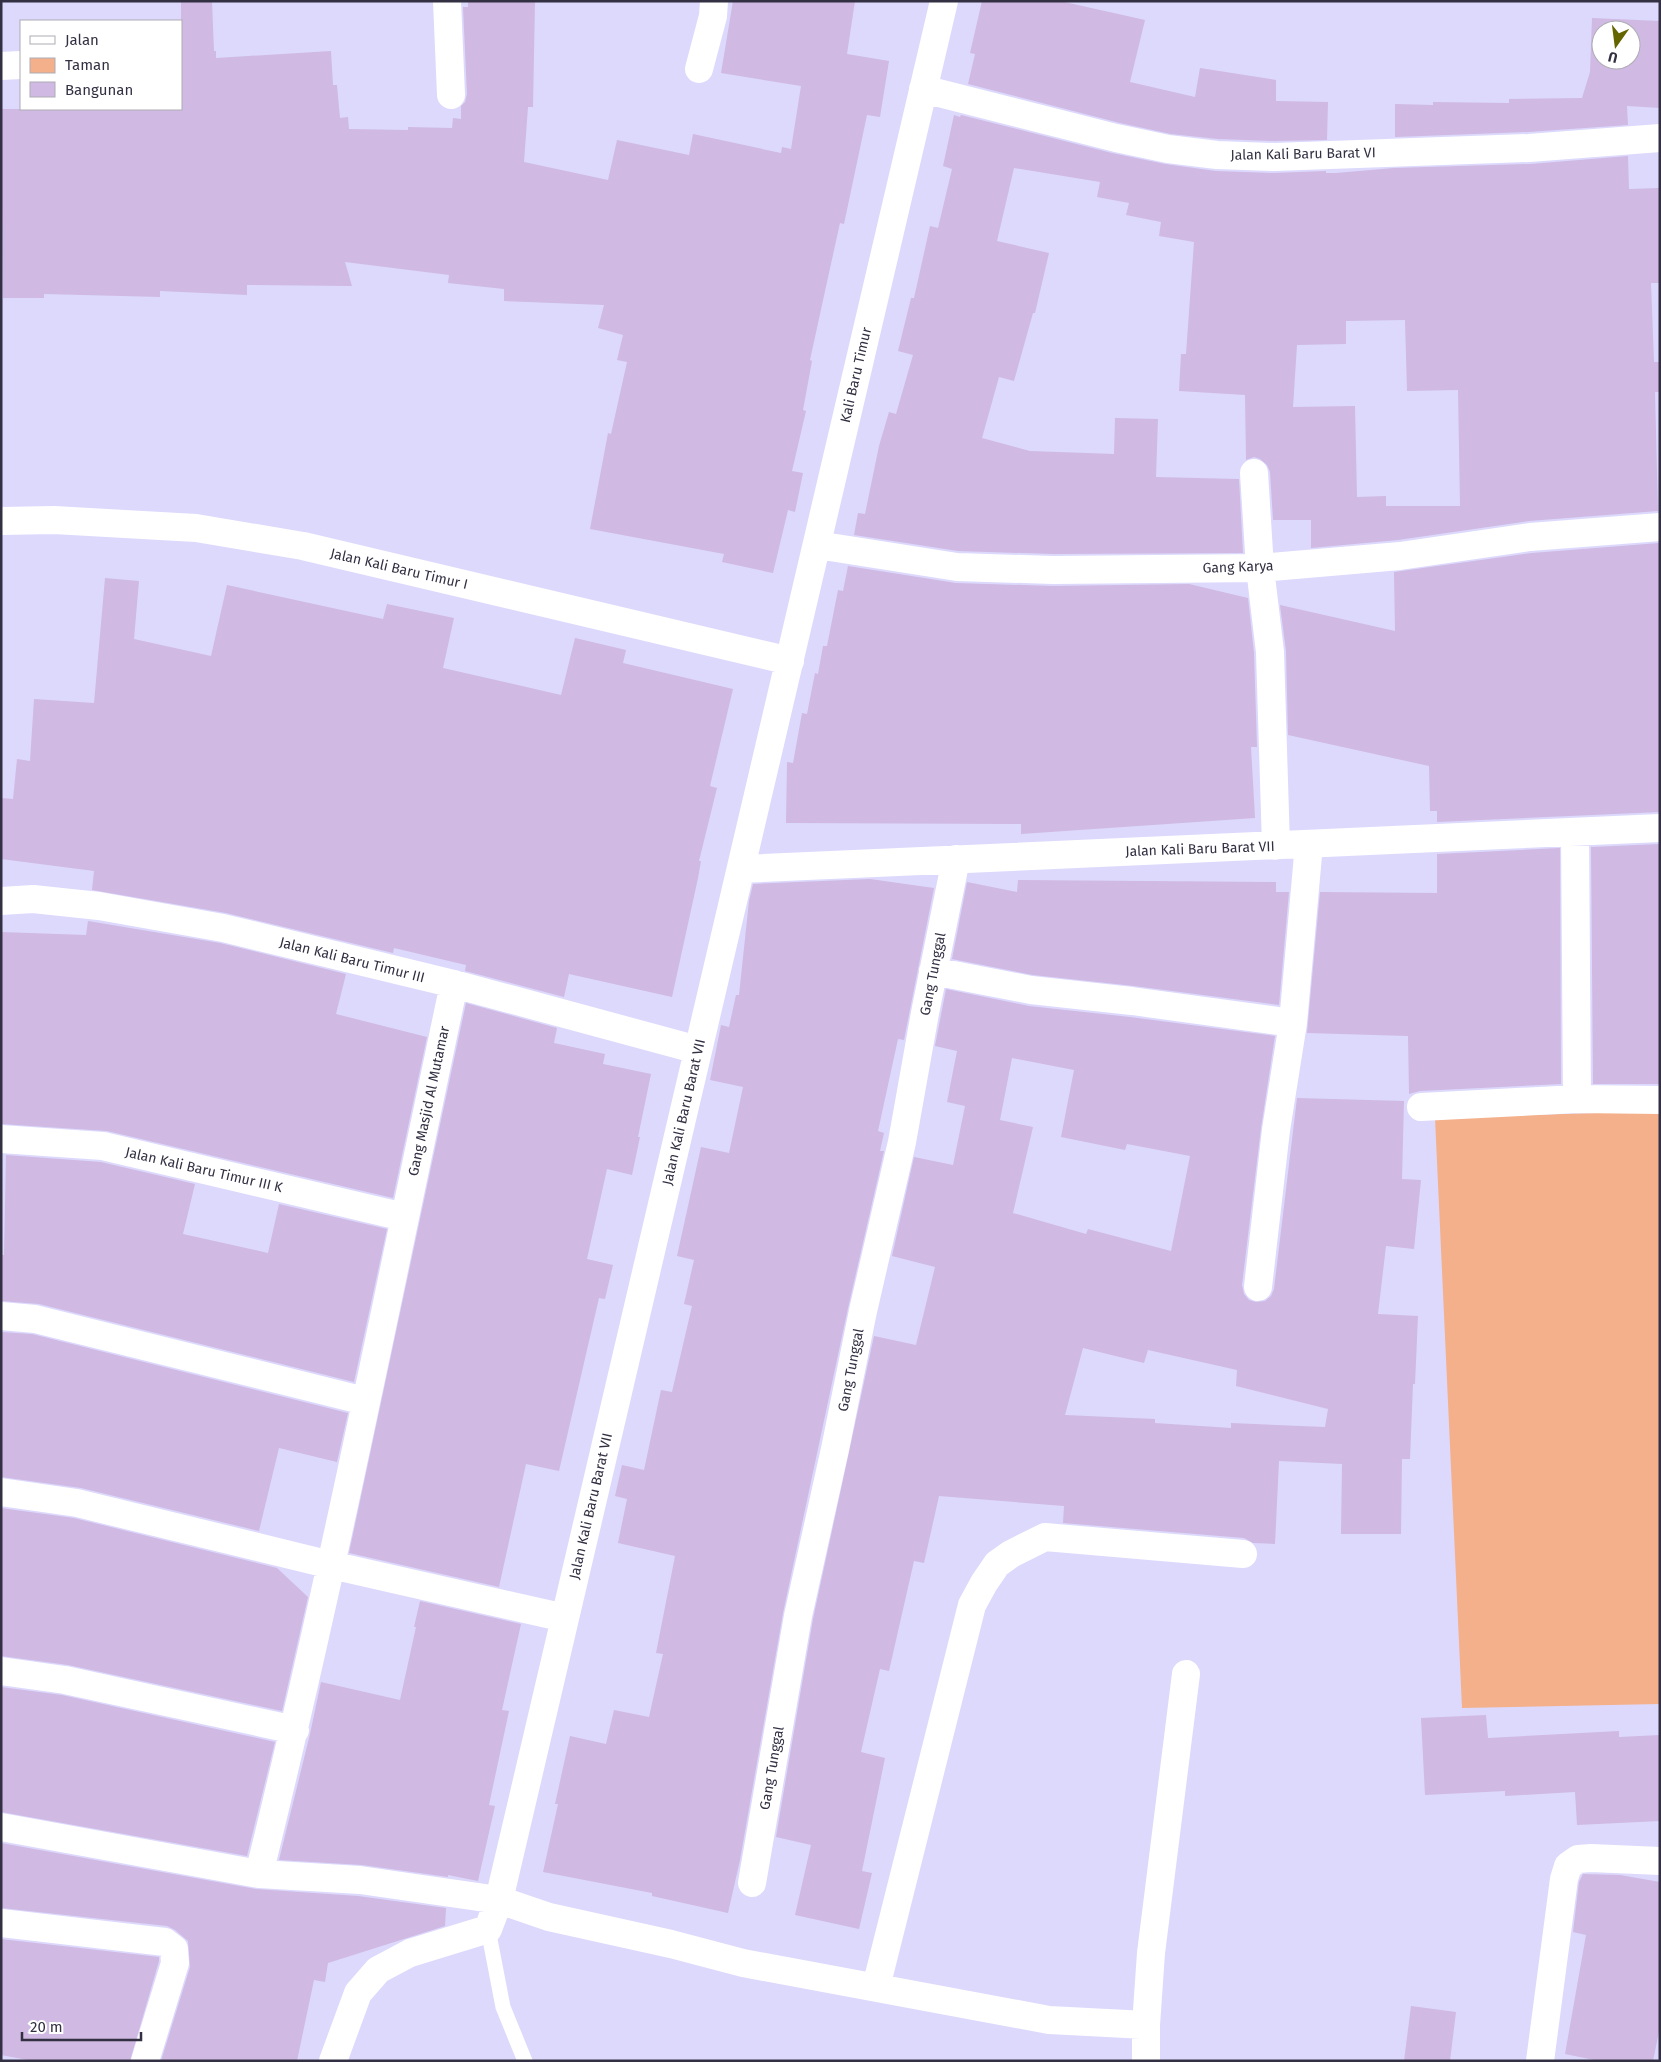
<svg xmlns="http://www.w3.org/2000/svg" width="1661" height="2062" font-family="'Fira Sans',sans-serif">
  <rect width="100%" height="100%" fill="#dcd9fd"/>
  <!-- green -->
  <path fill="#f4b08b" d="M 1660,1111 L 1660,1704 L 1462,1708 L 1435,1118 Z"/>
  <!-- building -->
  <path fill="#d0b9e2" fill-rule="evenodd" d="M 181,1 L 212,1 L 214,51 L 216,51 L 216,58 L 331,51 L 333,85 L 337,85 L 340,118 L 348,117 L 349,129 L 408,130 L 408,127 L 452,128 L 453,118 L 461,119 L 461,106 L 465,102 L 467,94 L 463,7 L 468,7 L 468,1 L 535,1 L 533,107 L 528,107 L 524,162 L 608,180 L 617,140 L 689,155 L 693,134 L 781,153 L 782,147 L 791,149 L 801,86 L 721,73 L 733,1 L 855,1 L 847,54 L 889,61 L 880,117 L 867,115 L 844,224 L 840,223 L 827,282 L 810,360 L 812,361 L 803,410 L 806,411 L 792,471 L 803,473 L 795,512 L 788,510 L 773,573 L 722,562 L 724,554 L 590,529 L 608,433 L 611,434 L 627,362 L 617,360 L 623,335 L 598,328 L 604,305 L 504,301 L 504,289 L 448,283 L 449,275 L 345,262 L 352,286 L 247,285 L 247,295 L 160,291 L 160,297 L 44,294 L 44,298 L 3,298 L 1,109 L 181,109 Z
    M 982,1 L 1060,1 L 1145,20 L 1130,82 L 1195,97 L 1200,68 L 1276,80 L 1276,101 L 1328,102 L 1327,140 L 1274,141 L 1218,139 L 1171,134 L 1120,123 L 968,84 L 975,54 L 970,53 Z
    M 1592,18 L 1660,21 L 1660,108 L 1627,106 L 1628,125 L 1528,132 L 1395,137 L 1395,104 L 1433,105 L 1433,102 L 1509,103 L 1509,99 L 1582,98 L 1590,72 ZM 1601,30 L 1631,30 L 1631,60 L 1601,60 Z
    M 954,115 L 960,117 L 961,115 L 1112,153 L 1165,164 L 1216,171 L 1273,173 L 1326,171 L 1326,173 L 1336,173 L 1394,168 L 1530,164 L 1628,156 L 1629,189 L 1660,188 L 1660,283 L 1651,283 L 1654,362 L 1660,362 L 1660,392 L 1655,392 L 1658,511 L 1529,521 L 1398,540 L 1311,548 L 1311,520 L 1273,520 L 1270,472 L 1267,465 L 1260,459 L 1254,457 L 1246,460 L 1245,395 L 1179,391 L 1181,354 L 1186,354 L 1194,242 L 1159,236 L 1161,222 L 1126,215 L 1129,203 L 1097,197 L 1100,182 L 1014,168 L 997,241 L 1049,253 L 1035,313 L 1033,313 L 1014,381 L 999,377 L 982,438 L 1030,451 L 1114,454 L 1115,418 L 1158,419 L 1156,477 L 1239,479 L 1243,553 L 1053,554 L 958,551 L 854,535 L 858,513 L 865,514 L 879,446 L 889,412 L 896,414 L 913,355 L 898,351 L 911,298 L 914,298 L 930,226 L 938,228 L 952,169 L 943,166 ZM 1405,320 L 1407,391 L 1458,390 L 1460,506 L 1386,506 L 1386,496 L 1357,497 L 1355,406 L 1293,407 L 1297,345 L 1346,344 L 1346,321 Z
    M 1659,543 L 1660,812 L 1437,822 L 1437,811 L 1430,811 L 1429,766 L 1288,735 L 1286,651 L 1280,605 L 1395,631 L 1394,572 L 1532,553 Z
    M 848,566 L 956,583 L 1053,586 L 1189,584 L 1248,598 L 1254,653 L 1257,747 L 1251,747 L 1255,818 L 1021,834 L 1021,824 L 786,823 L 787,762 L 793,763 L 802,713 L 807,714 L 815,673 L 818,674 L 823,646 L 827,646 L 838,590 L 843,591 Z
    M 105,578 L 139,581 L 134,639 L 211,656 L 227,585 L 383,619 L 387,604 L 454,618 L 443,668 L 561,695 L 575,638 L 626,650 L 623,663 L 733,689 L 710,786 L 717,788 L 699,861 L 701,861 L 698,878 L 672,997 L 569,974 L 564,997 L 465,971 L 466,965 L 394,948 L 393,953 L 226,913 L 92,890 L 94,871 L 1,859 L 1,798 L 13,799 L 17,759 L 30,761 L 34,699 L 94,703 Z
    M 1660,844 L 1660,1084 L 1593,1084 L 1591,847 Z
    M 1560,848 L 1561,1084 L 1420,1091 L 1409,1094 L 1408,1036 L 1307,1033 L 1320,892 L 1437,893 L 1437,854 Z
    M 870,879 L 934,888 L 904,1040 L 898,1039 L 878,1131 L 884,1133 L 880,1151 L 884,1151 L 848,1308 L 783,1613 L 740,1860 L 728,1913 L 652,1896 L 652,1893 L 543,1872 L 558,1804 L 555,1804 L 570,1736 L 606,1744 L 614,1710 L 649,1717 L 663,1654 L 656,1653 L 675,1556 L 618,1543 L 627,1499 L 615,1496 L 622,1465 L 644,1470 L 661,1390 L 672,1392 L 692,1306 L 684,1304 L 694,1260 L 677,1256 L 701,1147 L 729,1153 L 743,1087 L 710,1080 L 721,1025 L 729,1027 L 736,995 L 739,995 L 749,901 L 753,884 Z
    M 1018,880 L 1276,882 L 1276,892 L 1289,892 L 1279,1005 L 1134,986 L 1033,975 L 952,959 L 967,882 L 1017,892 Z
    M 88,921 L 220,943 L 346,974 L 336,1014 L 427,1037 L 393,1198 L 107,1131 L 1,1124 L 1,932 L 86,935 Z
    M 946,989 L 1029,1006 L 1130,1017 L 1275,1036 L 1261,1128 L 1242,1285 L 1244,1294 L 1249,1300 L 1256,1302 L 1265,1301 L 1271,1296 L 1274,1289 L 1297,1098 L 1404,1101 L 1402,1179 L 1421,1180 L 1414,1249 L 1386,1246 L 1378,1314 L 1418,1316 L 1415,1384 L 1413,1384 L 1410,1459 L 1402,1459 L 1401,1534 L 1341,1534 L 1342,1464 L 1279,1461 L 1275,1544 L 1253,1543 L 1244,1538 L 1063,1523 L 1064,1506 L 939,1496 L 924,1563 L 914,1561 L 889,1671 L 880,1669 L 861,1752 L 885,1758 L 862,1871 L 872,1873 L 859,1929 L 795,1915 L 811,1845 L 776,1837 L 813,1619 L 874,1336 L 916,1345 L 935,1267 L 892,1256 L 914,1157 L 953,1165 L 965,1106 L 947,1102 L 957,1051 L 935,1046 ZM 1012,1058 L 1074,1070 L 1061,1137 L 1125,1150 L 1127,1144 L 1190,1156 L 1171,1251 L 1088,1229 L 1086,1234 L 1013,1213 L 1033,1127 L 1000,1120 ZM 1083,1348 L 1144,1363 L 1148,1350 L 1237,1370 L 1236,1386 L 1328,1409 L 1325,1427 L 1231,1423 L 1231,1428 L 1155,1423 L 1155,1419 L 1065,1415 Z
    M 466,1003 L 557,1028 L 554,1043 L 605,1054 L 603,1064 L 651,1074 L 638,1137 L 640,1137 L 632,1175 L 607,1169 L 587,1259 L 613,1265 L 605,1299 L 599,1298 L 559,1471 L 526,1464 L 499,1587 L 349,1553 Z
    M 6,1155 L 101,1162 L 195,1184 L 183,1234 L 268,1253 L 279,1204 L 387,1229 L 354,1382 L 39,1304 L 1,1301 L 1,1255 L 4,1255 Z
    M 1,1332 L 32,1334 L 348,1413 L 337,1462 L 279,1448 L 259,1531 L 81,1488 L 1,1477 Z
    M 1,1508 L 74,1518 L 277,1568 L 308,1597 L 282,1711 L 68,1665 L 1,1656 Z
    M 420,1601 L 521,1624 L 502,1710 L 509,1711 L 489,1805 L 495,1806 L 478,1881 L 448,1875 L 448,1877 L 362,1865 L 279,1860 L 310,1734 L 321,1682 L 400,1700 L 416,1627 L 414,1627 Z
    M 1,1687 L 62,1695 L 275,1742 L 247,1856 L 1,1812 Z
    M 1486,1715 L 1488,1738 L 1619,1731 L 1619,1737 L 1660,1735 L 1660,1821 L 1577,1825 L 1575,1792 L 1505,1796 L 1505,1791 L 1425,1795 L 1421,1718 Z
    M 1,1843 L 256,1889 L 358,1896 L 446,1908 L 445,1926 L 328,1963 L 325,1982 L 314,1980 L 297,2061 L 161,2061 L 190,1967 L 188,1941 L 175,1930 L 167,1926 L 1,1908 Z
    M 1583,1874 L 1620,1875 L 1660,1882 L 1660,2027 L 1653,2061 L 1599,2061 L 1565,2054 L 1586,1935 L 1573,1932 L 1579,1882 Z
    M 1,1939 L 159,1957 L 159,1961 L 130,2061 L 33,2061 L 1,2055 Z
    M 1411,2006 L 1456,2012 L 1450,2061 L 1404,2061 Z"/>
  <g fill="none" stroke-linecap="round" stroke-linejoin="round">
    <!-- lane -->
    <path stroke="#fff" stroke-width="15" d="M 488,1929 L 503,2007 L 525,2061"/>
    <!-- street -->
    <path stroke="#fff" stroke-width="28" d="M 447,1 L 451,95
      M 1,66 L 21,65
      M 699,69 L 713,16 L 714,1
      M 923,89 L 1116,138 L 1168,149 L 1217,155 L 1274,157 L 1529,148 L 1660,138
      M 1254,473 L 1260,568 L 1270,652 L 1276,846
      M 1,521 L 54,520 L 196,528 L 303,546 L 790,661
      M 817,545 L 957,567 L 1053,570 L 1260,568 L 1400,556 L 1530,537 L 1660,527
      M 1575,832 L 1577,1099
      M 741,869 L 1660,828
      M 1,901 L 33,899 L 99,906 L 223,928 L 454,984 L 698,1050
      M 933,971 L 1031,990 L 1132,1001 L 1293,1023
      M 1421,1107 L 1577,1099 L 1660,1100
      M 1,1139 L 103,1146 L 404,1217
      M 1258,1287 L 1276,1130 L 1293,1023 L 1309,844
      M 1,1316 L 35,1319 L 365,1401
      M 1,1492 L 77,1503 L 331,1565 L 565,1618
      M 1,1671 L 65,1680 L 295,1730
      M 1,1827 L 259,1874 L 360,1880 L 499,1900 L 549,1917 L 671,1944 L 743,1963 L 1049,2020 L 1146,2025 L 1151,1953 L 1186,1674
      M 259,1874 C 332,1579 391,1281 454,984
      M 752,1883 L 798,1616 L 835,1449 L 863,1311 L 902,1142 L 925,1013 L 956,859
      M 1,1923 L 165,1942 L 174,1949 L 175,1963 L 145,2061
      M 876,1987 L 972,1605 L 984,1583 L 997,1564 L 1011,1554 L 1045,1537 L 1243,1554
      M 333,2061 L 358,1993 L 378,1970 L 410,1953 L 488,1929 L 499,1900 L 944,1
      M 1146,2061 L 1146,2025
      M 1540,2061 L 1564,1879 L 1568,1866 L 1578,1859 L 1591,1858 L 1660,1861"/>
  </g>
  <g text-anchor="middle" dominant-baseline="central" stroke-width="4" stroke-linejoin="round" paint-order="stroke">
    <!-- street labels -->
    <g font-size="14" fill="#323042" stroke="#fff">
      <text transform="translate(1303 154) rotate(-1)">Jalan Kali Baru Barat VI</text>
      <text transform="translate(856 375) rotate(-77)">Kali Baru Timur</text>
      <text transform="translate(1238 567) rotate(-2)">Gang Karya</text>
      <text transform="translate(399 569) rotate(13)">Jalan Kali Baru Timur I</text>
      <text transform="translate(1200 849) rotate(-2)">Jalan Kali Baru Barat VII</text>
      <text transform="translate(352 960) rotate(14)">Jalan Kali Baru Timur III</text>
      <text transform="translate(933 974) rotate(-79)">Gang Tunggal</text>
      <text transform="translate(429 1101) rotate(-78)">Gang Masjid Al Mutamar</text>
      <text transform="translate(684 1112) rotate(-77)">Jalan Kali Baru Barat VII</text>
      <text transform="translate(204 1170) rotate(13)">Jalan Kali Baru Timur III K</text>
      <text transform="translate(851 1370) rotate(-79)">Gang Tunggal</text>
      <text transform="translate(591 1506) rotate(-77)">Jalan Kali Baru Barat VII</text>
      <text transform="translate(772 1768) rotate(-80)">Gang Tunggal</text>
    </g>
  </g>
  <!-- border -->
  <rect width="1661" height="2062" fill="none" stroke="#323042" stroke-width="5"/>
  <!-- legend -->
  <rect x="20" y="20" width="162" height="90" fill="#ffffff" stroke="#adacb3"/>
  <rect x="30" y="36" width="25" height="8" fill="#ffffff" stroke="#adacb3"/>
  <text x="65" y="45" font-size="15" fill="#323042">Jalan</text>
  <rect x="30" y="58" width="25" height="15" fill="#f4b08b" stroke="#adacb3"/>
  <text x="65" y="70" font-size="15" fill="#323042">Taman</text>
  <rect x="30" y="82" width="25" height="15" fill="#d0b9e2" stroke="#adacb3"/>
  <text x="65" y="95" font-size="15" fill="#323042">Bangunan</text>
  <!-- north arrow -->
  <g transform="translate(1616 45) rotate(194)"><circle r="24" fill="#ffffff" stroke="#adacb3"/>
  <path d="M0-4L9 19L0 12L-9 19Z" fill="#656500"/>
  <text y="-8" font-size="14" font-weight="bold" text-anchor="middle" fill="#323042">U</text>
  </g>
  <!-- scale -->
  <path d="M22 2032v8h119v-8" fill="none" stroke="#323042" stroke-width="2.5"/>
  <text x="30" y="2032" font-size="15" fill="#323042" stroke="#ffffff" stroke-width="4" paint-order="stroke">20 m</text>
</svg>
